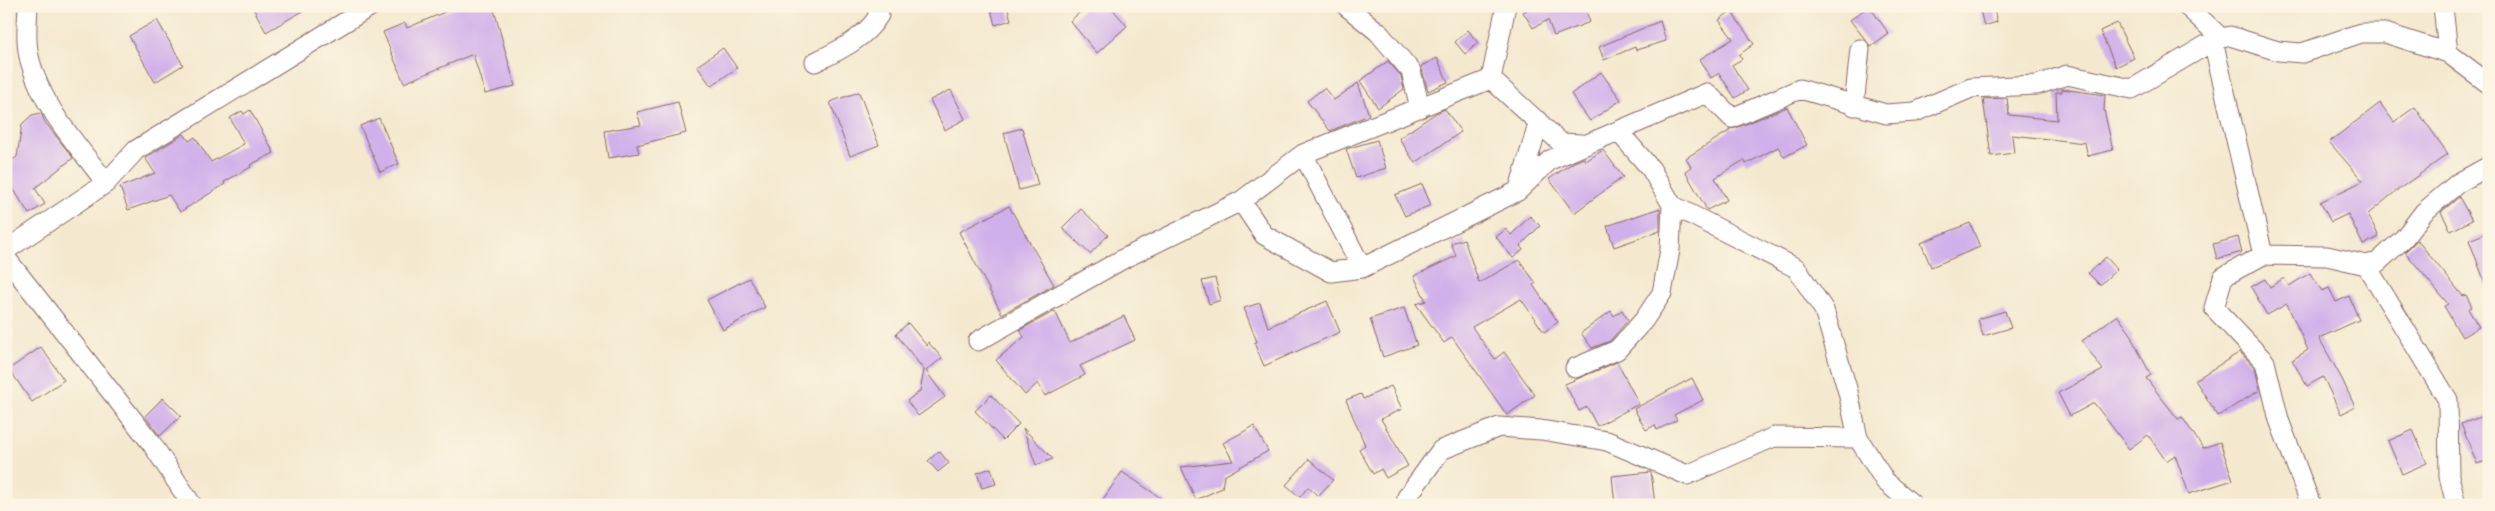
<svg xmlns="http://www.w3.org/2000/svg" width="2495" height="511" font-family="'Balsamiq Sans',sans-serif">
  <rect width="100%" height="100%" fill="#fcf5e5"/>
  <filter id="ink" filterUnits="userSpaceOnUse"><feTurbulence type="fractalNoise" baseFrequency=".02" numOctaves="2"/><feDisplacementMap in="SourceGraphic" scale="10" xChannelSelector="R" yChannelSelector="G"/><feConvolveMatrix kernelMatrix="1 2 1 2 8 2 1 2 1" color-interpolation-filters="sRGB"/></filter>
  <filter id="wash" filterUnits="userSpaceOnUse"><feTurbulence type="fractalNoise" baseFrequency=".0096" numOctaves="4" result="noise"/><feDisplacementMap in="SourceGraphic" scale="20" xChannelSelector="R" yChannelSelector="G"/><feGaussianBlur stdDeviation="1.12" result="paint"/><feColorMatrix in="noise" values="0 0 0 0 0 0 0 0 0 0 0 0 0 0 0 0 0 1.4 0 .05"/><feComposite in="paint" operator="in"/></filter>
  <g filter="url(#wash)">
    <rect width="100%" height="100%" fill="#f4e9cf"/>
    <g id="blocks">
      <!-- building -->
      <path fill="#d0b0ea" d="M 252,6 L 312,6 L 266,32 Z
        M 459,6 L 493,6 L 515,86 L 485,94 L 473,54 L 404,83 L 383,32 L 405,23 L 407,28 Z
        M 990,6 L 1007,6 L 1011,20 L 995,25 Z
        M 1087,6 L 1110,6 L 1127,26 L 1097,53 L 1070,21 Z
        M 1534,6 L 1584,6 L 1590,22 L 1554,36 L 1548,20 L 1533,28 L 1523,12 Z
        M 1869,6 L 1889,34 L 1871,47 L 1850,20 Z
        M 1979,6 L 1993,6 L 1997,22 L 1984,26 Z
        M 1731,11 L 1754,44 L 1739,55 L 1742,59 L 1732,65 L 1748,90 L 1735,98 L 1719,73 L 1711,78 L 1700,59 L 1733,39 L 1719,20 Z
        M 157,20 L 183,65 L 155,82 L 129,36 Z
        M 1660,21 L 1666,41 L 1636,50 L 1635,47 L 1604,60 L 1599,47 Z
        M 2117,23 L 2134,58 L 2116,67 L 2100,31 Z
        M 1468,30 L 1478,43 L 1465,54 L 1455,42 Z
        M 723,48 L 737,68 L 711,86 L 697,66 Z
        M 1437,58 L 1448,82 L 1428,91 L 1421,66 Z
        M 1388,61 L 1401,76 L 1404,89 L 1378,108 L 1360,81 Z
        M 1601,72 L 1621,100 L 1590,121 L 1571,94 Z
        M 1358,83 L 1369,115 L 1330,131 L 1307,101 L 1324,88 L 1334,100 Z
        M 2062,89 L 2105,95 L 2104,110 L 2113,150 L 2088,156 L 2085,143 L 2012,135 L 2014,153 L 1991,156 L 1983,99 L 2007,98 L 2009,115 L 2057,120 L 2056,92 L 2062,92 Z
        M 951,90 L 965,119 L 945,130 L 930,100 Z
        M 859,92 L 879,145 L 850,156 L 830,102 Z
        M 678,102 L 686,133 L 637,145 L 639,153 L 608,158 L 604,131 L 641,125 L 637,112 Z
        M 2380,103 L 2394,122 L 2415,107 L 2448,154 L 2395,192 L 2368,214 L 2379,237 L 2363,245 L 2348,214 L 2331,222 L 2320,202 L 2363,181 L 2329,142 Z
        M 1787,107 L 1807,145 L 1784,157 L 1778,147 L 1746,164 L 1744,160 L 1715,178 L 1727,200 L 1707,210 L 1685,171 L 1691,167 L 1686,158 L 1729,131 L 1729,129 L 1736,128 Z
        M 1445,109 L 1461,132 L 1415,163 L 1399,138 L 1436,113 Z
        M 250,110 L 274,153 L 250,165 L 251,167 L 224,182 L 225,184 L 180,212 L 169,195 L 128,210 L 120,187 L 155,173 L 145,158 L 184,134 L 189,141 L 195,137 L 211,162 L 244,144 L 230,118 L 242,111 L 244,114 Z
        M 41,113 L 45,122 L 73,158 L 35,188 L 45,204 L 29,214 L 6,177 L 6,164 L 17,157 L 22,124 L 32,115 Z
        M 379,118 L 399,164 L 380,172 L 360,126 Z
        M 1022,128 L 1038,185 L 1019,190 L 1004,133 Z
        M 1377,140 L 1386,168 L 1356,178 L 1346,149 Z
        M 1603,150 L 1623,177 L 1574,213 L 1549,179 L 1574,162 L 1584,158 L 1586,161 Z
        M 1422,184 L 1431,205 L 1405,216 L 1395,195 Z
        M 2459,197 L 2472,220 L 2451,231 L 2441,212 Z
        M 1009,206 L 1054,285 L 1002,314 L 959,232 Z
        M 1660,208 L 1660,231 L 1614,247 L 1607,226 Z
        M 1081,209 L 1108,235 L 1090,254 L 1062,228 Z
        M 1530,216 L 1540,226 L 1520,246 L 1523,250 L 1513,258 L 1496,237 L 1506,229 L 1511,235 Z
        M 1970,223 L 1980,247 L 1931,267 L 1921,243 Z
        M 2489,232 L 2489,287 L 2487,288 L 2469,240 Z
        M 2238,237 L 2242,252 L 2217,259 L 2213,244 Z
        M 1464,239 L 1479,283 L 1519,260 L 1536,283 L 1533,285 L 1558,322 L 1544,332 L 1521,299 L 1472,327 L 1495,359 L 1504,352 L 1535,395 L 1507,415 L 1452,337 L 1444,343 L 1416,304 L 1426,301 L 1414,276 L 1456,256 L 1451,243 Z
        M 2417,240 L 2463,296 L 2466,295 L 2472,307 L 2468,309 L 2479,327 L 2462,337 L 2444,306 L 2448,304 L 2405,252 Z
        M 2106,257 L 2117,269 L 2100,285 L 2088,273 Z
        M 2310,273 L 2322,291 L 2329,288 L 2336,302 L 2349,296 L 2359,320 L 2319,338 L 2342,379 L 2355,407 L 2341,414 L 2323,377 L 2307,386 L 2292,360 L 2308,350 L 2287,304 L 2267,315 L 2251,287 L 2265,279 L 2270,287 L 2284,278 L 2289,286 Z
        M 749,278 L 765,307 L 723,330 L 707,300 Z
        M 1215,278 L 1221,300 L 1209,304 L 1202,281 Z
        M 1327,301 L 1340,332 L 1264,366 L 1254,343 L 1257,342 L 1244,308 L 1260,303 L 1268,327 Z
        M 1404,308 L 1417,345 L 1383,357 L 1370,319 Z
        M 1622,310 L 1628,320 L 1610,341 L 1592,348 L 1581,333 L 1611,311 L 1614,316 Z
        M 1055,311 L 1070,343 L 1124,316 L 1135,340 L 1080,366 L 1085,375 L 1045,396 L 1038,383 L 1025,395 L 996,360 L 1024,337 L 1020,330 Z
        M 2005,311 L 2011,328 L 1983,336 L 1978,319 Z
        M 2117,315 L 2133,337 L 2132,339 L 2151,375 L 2146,378 L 2178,419 L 2182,417 L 2203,448 L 2220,442 L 2233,480 L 2189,494 L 2175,455 L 2166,461 L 2148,435 L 2129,449 L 2094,403 L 2070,416 L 2058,393 L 2103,370 L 2082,341 Z
        M 908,323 L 927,346 L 928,342 L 942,358 L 926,371 L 945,397 L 918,416 L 907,401 L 920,391 L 924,370 L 896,334 Z
        M 41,347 L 64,380 L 32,402 L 9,369 Z
        M 2240,352 L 2255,368 L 2260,390 L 2218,416 L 2195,380 Z
        M 1617,362 L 1639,404 L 1597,426 L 1587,407 L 1579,411 L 1565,384 Z
        M 1692,378 L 1703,400 L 1674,415 L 1677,420 L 1657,430 L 1655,425 L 1646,430 L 1634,409 Z
        M 1391,386 L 1402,409 L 1381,419 L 1408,466 L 1386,478 L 1381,469 L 1373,474 L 1359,449 L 1365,445 L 1346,400 L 1361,394 L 1363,399 Z
        M 991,395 L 1019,424 L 1003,440 L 975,411 Z
        M 163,398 L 181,416 L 160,436 L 145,416 Z
        M 2489,414 L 2489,460 L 2477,464 L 2461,424 Z
        M 1254,426 L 1268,451 L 1224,476 L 1222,488 L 1196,500 L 1181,467 L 1233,461 L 1223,443 Z
        M 1023,428 L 1053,459 L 1036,465 Z
        M 2413,430 L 2427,463 L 2402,474 L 2388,441 Z
        M 939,451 L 949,463 L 938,472 L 928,461 Z
        M 1309,459 L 1333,480 L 1318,496 L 1308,487 L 1300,497 L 1286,485 Z
        M 991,468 L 996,484 L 982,488 L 977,473 Z
        M 1122,472 L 1136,481 L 1171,505 L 1099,505 Z
        M 1651,472 L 1655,505 L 1615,505 L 1612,476 Z"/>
    </g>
  </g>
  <g filter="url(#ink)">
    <use href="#blocks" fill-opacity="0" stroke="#866664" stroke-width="1"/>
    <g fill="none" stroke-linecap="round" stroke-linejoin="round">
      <defs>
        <path id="street" d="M 28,6 C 27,25 25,46 31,64 C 44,110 78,145 106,183
          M 1346,6 L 1378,32 L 1411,71 L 1420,108
          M 2187,6 L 2221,38
          M 2443,6 L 2448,53
          M 2213,41 L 2263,255
          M 815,62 C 838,51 866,38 879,15 L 876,6
          M 1491,79 L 1561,143 L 1582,144
          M 1491,79 L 1506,6
          M 1854,106 L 1860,49
          M 1303,154 L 1362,268
          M 1519,189 L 1539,121
          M 1241,201 L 1264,235 L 1331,272 L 1362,268 L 1518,191 L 1550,160 L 1707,93 L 1732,118 L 1800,89 L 1886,114 L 1915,112 L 1971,88 L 2037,85 L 2067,75 L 2132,89 L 2213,41 L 2230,36 L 2278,51 L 2302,53 L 2361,33 L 2385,33 L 2448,53 L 2489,84
          M 1672,205 L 1796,268 L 1824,310 L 1848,392 L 1858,438 L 1885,481 L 1913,505
          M 6,250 L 106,183 L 136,150 L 371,6
          M 6,258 L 152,444 L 192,505
          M 2366,265 L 2448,400 L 2449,476 L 2456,505
          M 978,341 L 1123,259 L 1241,201 L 1303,154 L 1491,79
          M 1575,368 L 1617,350 L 1644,320 L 1662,293 L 1670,250 L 1672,205 L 1651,169 L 1618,131
          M 1407,497 L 1441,450 L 1499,427 L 1541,430 L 1607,441 L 1687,475 L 1774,437 L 1858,438
          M 2311,505 L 2279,420 L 2265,362 L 2214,308 L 2223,277 L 2263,255 L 2327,256 L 2366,265 L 2378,262 L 2404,238 L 2424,212 L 2458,183 L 2489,166"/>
      </defs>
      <!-- street casing -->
      <use href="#street" stroke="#866664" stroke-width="21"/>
      <!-- street -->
      <use href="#street" stroke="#fff" stroke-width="19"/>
    </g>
  </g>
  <!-- margin -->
  <rect width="2495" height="511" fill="none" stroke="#fcf5e5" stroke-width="25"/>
</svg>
